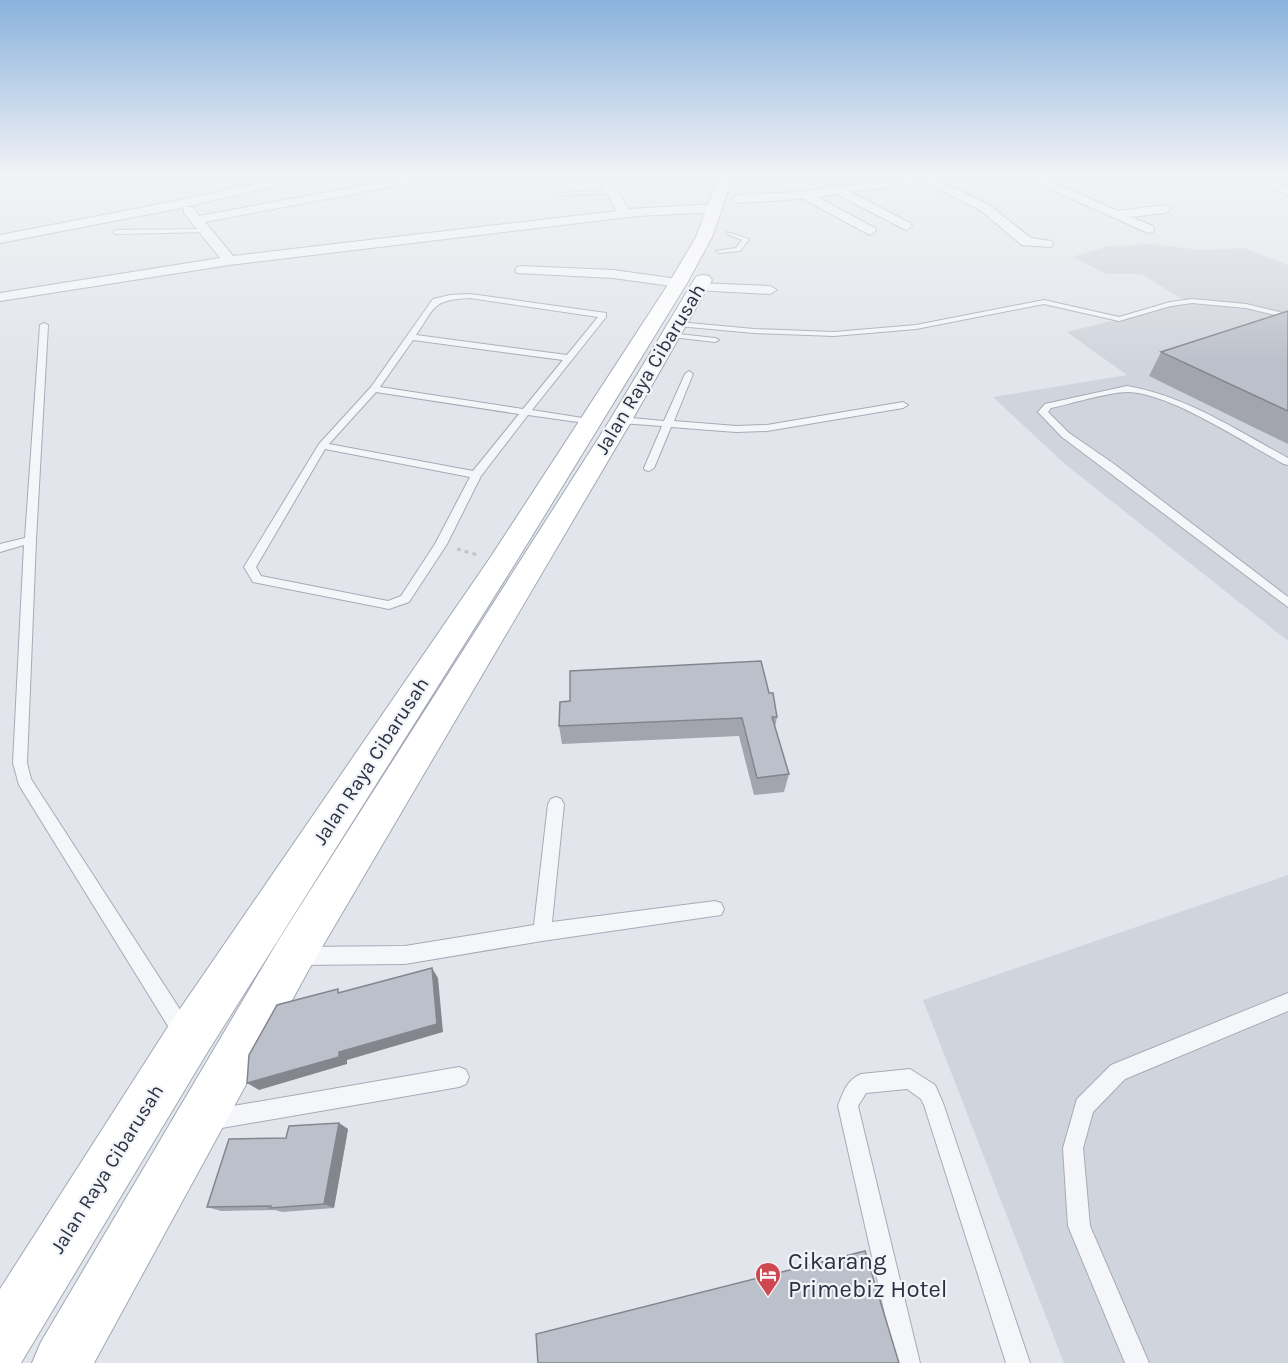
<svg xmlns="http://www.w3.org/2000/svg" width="1288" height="1363" font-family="Karla,sans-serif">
  <rect width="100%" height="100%" fill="#e2e5eb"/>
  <!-- built -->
  <path fill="#d0d4dc" d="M 1152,244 L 1199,250 L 1244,248 L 1288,265 L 1288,641 L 1065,464 L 993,397 L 1127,375 L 1067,332 L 1187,302 L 1141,274 L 1107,274 L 1072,257 L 1109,246 Z
    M 1288,875 L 1288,1363 L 1064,1363 L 923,1000 Z"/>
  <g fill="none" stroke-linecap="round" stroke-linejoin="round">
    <defs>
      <path id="lane" d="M 612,190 L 614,193 L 563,195 L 560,193 Z
        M 207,229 L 209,232 L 116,234 L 113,232 L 116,230 Z
        M 727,232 L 749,239 L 740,251 L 719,253 L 716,251 L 736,248 L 742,240 L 727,234 Z
        M 470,294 L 606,313 L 606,317 L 532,410 L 589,419 L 594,422 L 592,424 L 528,415 L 481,476 L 447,544 L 409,602 L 389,609 L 253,582 L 244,567 L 319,444 L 371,387 L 433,299 L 450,295 ZM 470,298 L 598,317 L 567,355 L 416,335 C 436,306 432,300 470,298 ZM 413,340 L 563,360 L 523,409 L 380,387 ZM 376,392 L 519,414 L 473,471 L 329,444 ZM 325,449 L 470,477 L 435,544 L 401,596 L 388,601 L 261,576 L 256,567 Z
        M 1192,299 L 1246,304 L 1288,314 L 1288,318 L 1246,308 L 1192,303 L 1171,306 L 1119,321 L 1044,304 L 916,329 L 834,336 L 754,333 L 678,326 L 674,324 L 678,322 L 754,329 L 834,332 L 916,325 L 1044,300 L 1119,317 L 1170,302 Z
        M 44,323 L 48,325 L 36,540 L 27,763 L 31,779 L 190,1025 L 193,1032 L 190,1039 L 183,1042 L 176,1039 L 19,785 L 13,763 L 24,545 L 0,552 L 0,544 L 25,538 L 40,325 Z
        M 669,333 L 715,338 L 719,340 L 715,342 L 672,337 L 668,335 Z
        M 689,371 L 693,374 L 674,421 L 736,426 L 767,425 L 903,402 L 908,405 L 903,408 L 767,431 L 736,432 L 671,427 L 654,468 L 649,471 L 645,470 L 644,468 L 662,426 L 621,423 L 616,420 L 621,417 L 664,421 L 685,374 Z
        M 1127,386 C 1186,396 1236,430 1288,458 L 1288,465 L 1284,464 C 1245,443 1172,394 1129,392 C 1112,391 1070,404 1051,408 L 1048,412 L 1069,433 L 1114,464 L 1288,597 L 1288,607 L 1062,437 L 1038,412 L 1045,404 Z
        M 556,797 L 561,799 L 564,804 L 552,922 L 715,901 L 721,903 L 724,909 L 721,915 L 542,941 L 405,964 L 299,965 L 293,962 L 290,956 L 293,950 L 299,947 L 405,946 L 534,925 L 548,804 L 551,799 Z
        M 1288,993 L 1288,1011 L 1125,1079 L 1093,1112 L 1083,1148 L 1090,1226 L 1149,1363 L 1125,1363 L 1068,1226 L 1063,1148 L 1077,1099 L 1111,1065 Z
        M 459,1067 L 466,1070 L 469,1077 L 466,1084 L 459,1087 L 210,1130 L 203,1127 L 200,1120 L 203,1113 L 210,1110 Z
        M 910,1069 L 935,1085 L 943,1103 L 1030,1363 L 1006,1363 L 924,1105 L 921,1099 L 907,1089 L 866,1093 L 858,1106 L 920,1363 L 896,1363 L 838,1106 C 843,1092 847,1080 861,1074 Z"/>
      <path id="street" d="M 302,173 L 314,175 L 308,178 L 181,208 L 0,243 L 0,235 L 181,200 Z
        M 430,173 L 453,173 L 448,176 L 205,222 L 233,256 L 617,211 L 601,183 L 607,180 L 611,181 L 628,209 L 716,204 L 722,208 L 716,212 L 638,216 L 229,265 L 0,301 L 0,293 L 220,258 L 184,213 L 184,207 L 192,207 L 199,216 Z
        M 944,173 L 1041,173 L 1039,176 L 1118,211 L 1165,205 L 1171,209 L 1165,213 L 1131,217 L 1153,226 L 1154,229 L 1153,232 L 1148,233 L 1023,177 L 938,181 L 988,204 L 1031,238 L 1051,241 L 1053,244 L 1051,247 L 1022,245 L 980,210 L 924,182 L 850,192 L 910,223 L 912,226 L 906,230 L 836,194 L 817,197 L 875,228 L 876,231 L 870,235 L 803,199 L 738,203 L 732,199 L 738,195 L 796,192 Z
        M 1236,173 L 1251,173 L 1288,188 L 1288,195 Z
        M 522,266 L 613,270 L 678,279 L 685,283 L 678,287 L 613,278 L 517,273 L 515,270 L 517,267 Z
        M 699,283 L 770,286 L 777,290 L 770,294 L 694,290 L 692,287 L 694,284 Z"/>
      <path id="primary" d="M 720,173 L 734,173 L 712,237 L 687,283 L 516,562 L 205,1056 L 21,1363 L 0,1363 L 0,1289 L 171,1022 L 492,555 L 669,283 L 696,237 Z
        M 703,275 L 709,276 L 712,280 L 632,420 L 308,971 L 94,1363 L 32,1363 L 41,1342 L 278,941 L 610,420 L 694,280 L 697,276 Z"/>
    </defs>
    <!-- lane casing -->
    <use href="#lane" stroke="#a7abb5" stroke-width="2"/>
    <!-- street casing -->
    <use href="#street" stroke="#a7abb5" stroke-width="2"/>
    <!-- primary casing -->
    <use href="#primary" stroke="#a1a8b6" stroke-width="2"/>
    <!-- path -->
    <path stroke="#c0c3ca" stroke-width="3" stroke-dasharray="4 4" stroke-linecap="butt" d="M 457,549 L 478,555"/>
    <!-- lane -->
    <use href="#lane" fill="#f5f6f9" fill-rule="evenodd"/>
    <!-- street -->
    <use href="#street" fill="#f5f6f9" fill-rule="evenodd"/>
    <!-- primary -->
    <use href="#primary" fill="#fff" fill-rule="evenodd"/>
  </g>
  <!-- wall -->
  <path fill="#a2a5ae" d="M 1288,311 L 1288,444 L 1149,376 L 1161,352 Z
    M 769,693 L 777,717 L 775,727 L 789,774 L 784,792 L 754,795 L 739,736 L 562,744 L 559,726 L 570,701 Z
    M 339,1123 L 348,1129 L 334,1208 L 282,1212 L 275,1210 L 221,1211 L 207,1207 L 286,1138 Z"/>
  <!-- shaded-wall -->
  <path fill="#84868d" d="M 432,968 L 438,978 L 443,1032 L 347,1060 L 347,1064 L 259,1090 L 247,1083 L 339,1052 Z
    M 339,1123 L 348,1129 L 334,1208 L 324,1204 Z"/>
  <!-- building -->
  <path fill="#bcc0ca" stroke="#84868d" stroke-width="1.5" d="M 1288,311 L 1288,411 L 1161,352 Z
    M 761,661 L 769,693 L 773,693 L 777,717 L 772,717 L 789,774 L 757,778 L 742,718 L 559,726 L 560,702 L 570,701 L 570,671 Z
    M 432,968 L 437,1024 L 339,1052 L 339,1057 L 247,1083 L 249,1055 L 277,1005 L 338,989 L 338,993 Z
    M 339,1123 L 324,1204 L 270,1208 L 271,1206 L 207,1207 L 229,1139 L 286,1138 L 289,1126 Z
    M 865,1251 L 899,1363 L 538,1363 L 536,1334 Z"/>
  <!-- sky -->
  <linearGradient id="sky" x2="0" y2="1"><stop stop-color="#8ab2dc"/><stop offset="0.48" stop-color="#f2f3f6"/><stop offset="1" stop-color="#f2f3f6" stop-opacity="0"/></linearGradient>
  <rect width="1288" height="364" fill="url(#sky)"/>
  <!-- icons -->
  <defs>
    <symbol id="hotel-pin" viewBox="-11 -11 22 30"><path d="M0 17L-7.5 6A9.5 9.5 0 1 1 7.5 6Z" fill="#cf4751" stroke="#f2f4f8"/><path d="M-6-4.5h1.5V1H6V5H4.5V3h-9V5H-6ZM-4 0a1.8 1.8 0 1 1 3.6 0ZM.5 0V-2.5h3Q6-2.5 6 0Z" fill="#fff"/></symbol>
  </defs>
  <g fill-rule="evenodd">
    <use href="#hotel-pin" x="753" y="1260" width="30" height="40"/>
  </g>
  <g text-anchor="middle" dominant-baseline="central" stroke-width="4.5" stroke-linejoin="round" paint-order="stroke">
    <!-- street labels -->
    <g font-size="20" fill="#2a3143" stroke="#f2f4f8">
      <text transform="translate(650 369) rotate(-59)">Jalan Raya Cibarusah</text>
      <text transform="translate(371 761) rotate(-57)">Jalan Raya Cibarusah</text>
      <text transform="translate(107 1169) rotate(-58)">Jalan Raya Cibarusah</text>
    </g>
    <!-- near-poi labels -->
    <g font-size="24" fill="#2a3143" stroke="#f2f4f8" text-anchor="start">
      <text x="788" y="1261">Cikarang<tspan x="788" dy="28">Primebiz Hotel</tspan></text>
    </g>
  </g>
</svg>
